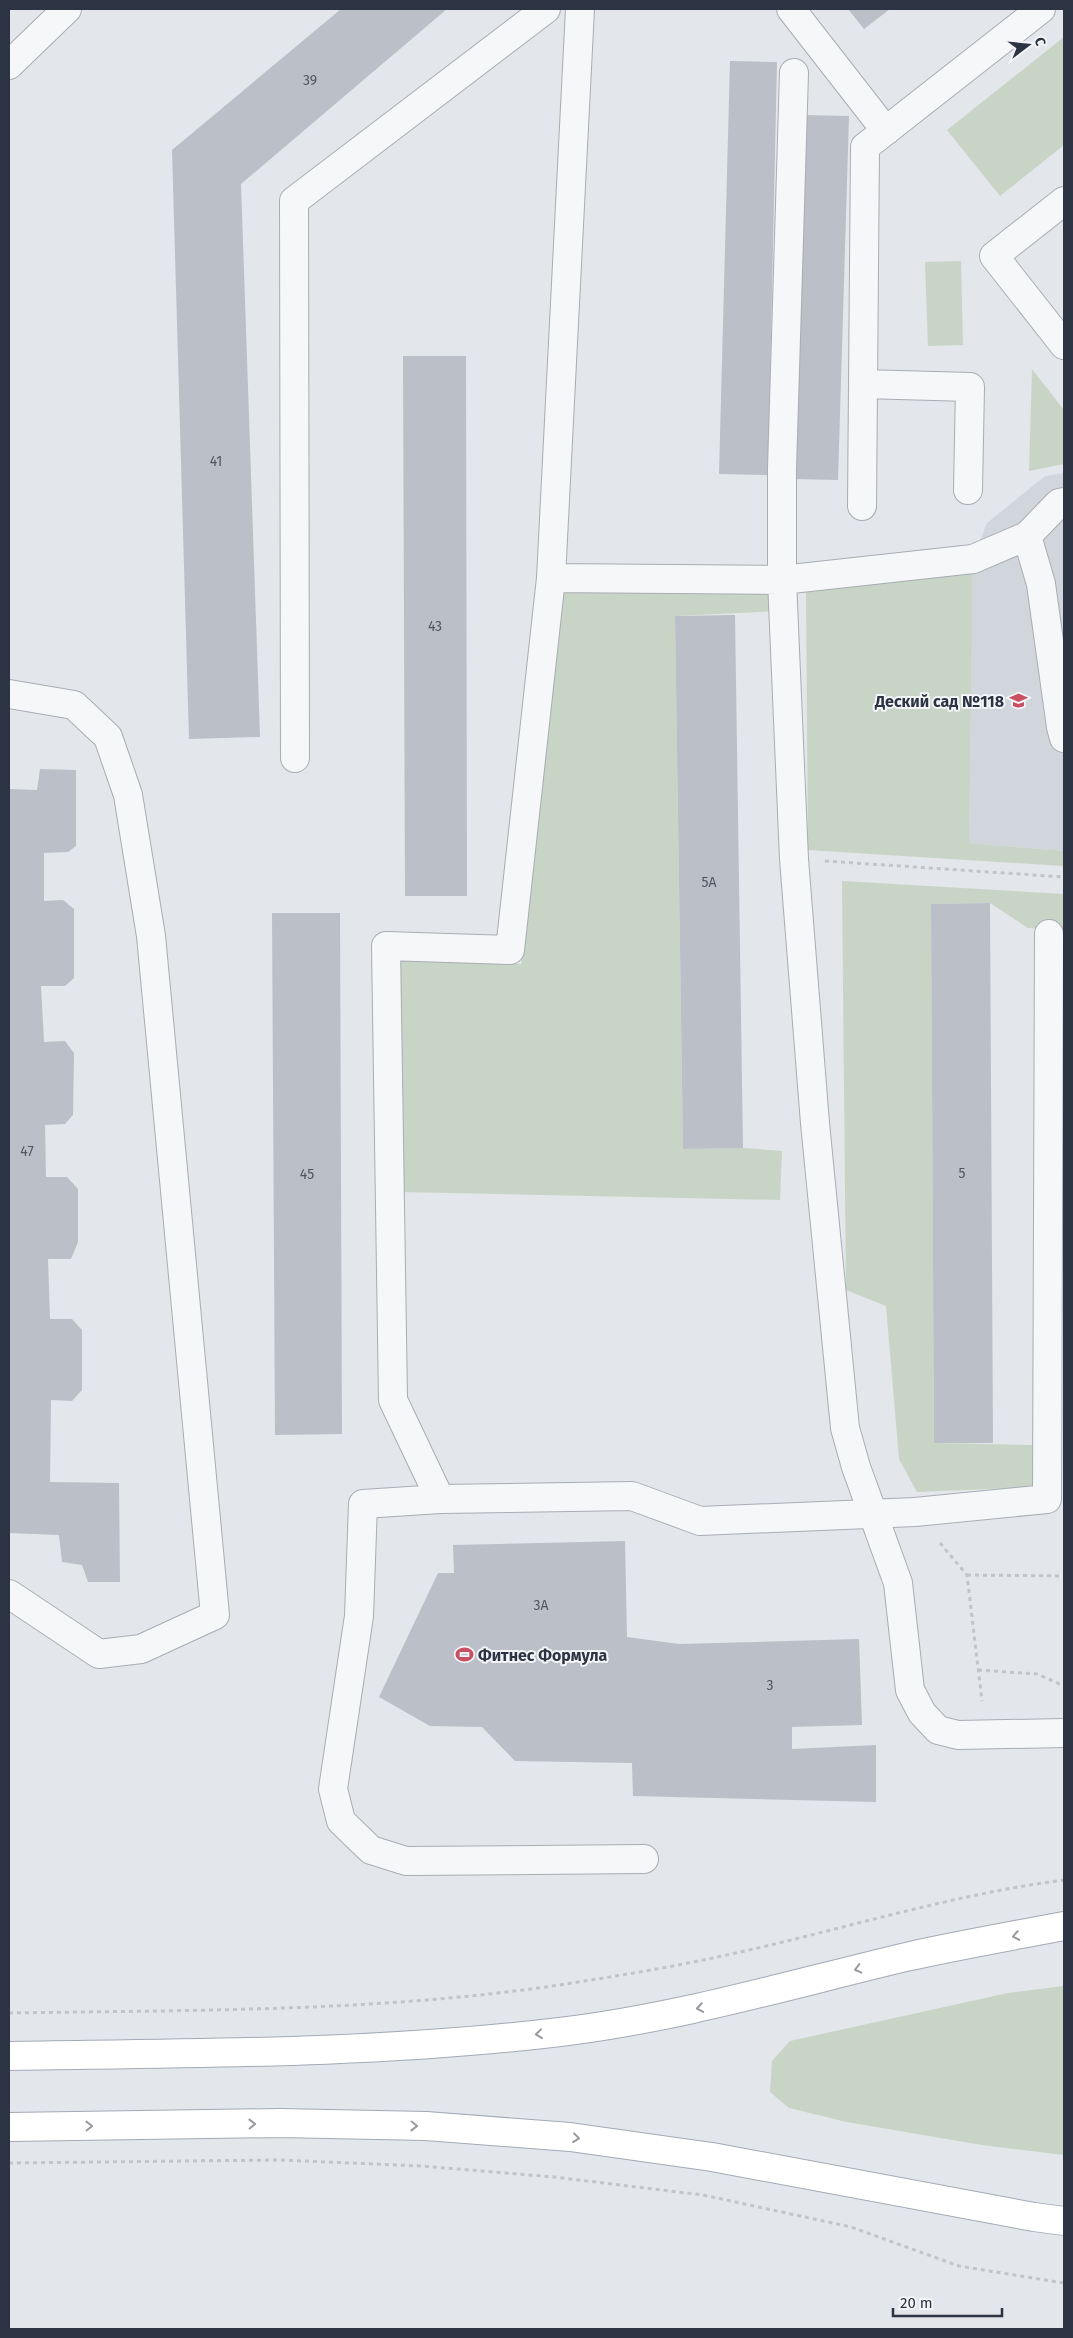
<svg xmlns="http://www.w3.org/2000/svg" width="1073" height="2338" font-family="'Fira Sans',sans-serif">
  <rect width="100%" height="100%" fill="#e3e6ea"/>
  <!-- built -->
  <path fill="#d1d5dc" d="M 1064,473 L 1064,851 L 969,843 L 973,559 L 987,523 L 1045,476 Z"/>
  <!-- green -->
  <path fill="#c8d4c5" d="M 1064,37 L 1064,145 L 1000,196 L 947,130 Z
    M 961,261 L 963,345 L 928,346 L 925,262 Z
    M 1032,369 L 1064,410 L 1064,464 L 1029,471 Z
    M 973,559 L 969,843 L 1064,851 L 1064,866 L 808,850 L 806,591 Z
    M 562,592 L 777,594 L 778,611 L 675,616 L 683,1149 L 743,1148 L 782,1151 L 780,1200 L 402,1192 L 398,960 L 521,964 Z
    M 842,881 L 1064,894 L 1064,930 L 1028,928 L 990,903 L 931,904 L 934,1443 L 1032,1445 L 1033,1487 L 917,1492 L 899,1459 L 886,1306 L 846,1290 Z
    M 1064,1986 L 1064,2155 L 982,2145 L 847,2122 L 789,2108 L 770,2092 L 772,2061 L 790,2041 L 1008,1993 Z"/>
  <!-- building -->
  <path fill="#bbbfc7" d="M 341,9 L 447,9 L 241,184 L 260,737 L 189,739 L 172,150 Z
    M 848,9 L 890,9 L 864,29 Z
    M 730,61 L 777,62 L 768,475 L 719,474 Z
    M 804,115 L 849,116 L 838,480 L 794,479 Z
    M 403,356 L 466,356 L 467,896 L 405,896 Z
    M 735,615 L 743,1148 L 683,1149 L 675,616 Z
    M 40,769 L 76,770 L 76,846 L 68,852 L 44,853 L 44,901 L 63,900 L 74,909 L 74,978 L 65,986 L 41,986 L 44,1042 L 65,1041 L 74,1053 L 73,1115 L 65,1124 L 45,1125 L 46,1177 L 67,1177 L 78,1189 L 78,1242 L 71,1259 L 48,1259 L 50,1319 L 72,1319 L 82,1330 L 82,1390 L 72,1401 L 51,1400 L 50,1482 L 119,1483 L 120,1582 L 88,1582 L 82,1565 L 62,1562 L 59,1535 L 9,1533 L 9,789 L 37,790 Z
    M 990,903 L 993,1443 L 934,1443 L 931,904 Z
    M 272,913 L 340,913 L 342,1434 L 275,1435 Z
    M 625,1541 L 627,1637 L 679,1644 L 859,1639 L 862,1725 L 792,1727 L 792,1749 L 876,1745 L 876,1802 L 633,1796 L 632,1763 L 515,1761 L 482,1727 L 430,1726 L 379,1697 L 438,1573 L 454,1573 L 453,1545 Z"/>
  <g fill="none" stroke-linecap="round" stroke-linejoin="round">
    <defs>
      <path id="minor" d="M 580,9 L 551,578 L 510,950 L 386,946 L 393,1400 L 440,1499 L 632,1496 L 700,1521 L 915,1512 L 1047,1499 L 1049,934
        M 791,9 L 886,131
        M 9,65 L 67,9
        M 794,73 L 782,469 L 782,580 L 794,859 L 815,1123 L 845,1428 L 856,1467 L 898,1583 L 910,1690 L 922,1713 L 938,1730 L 958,1735 L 1064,1733
        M 1064,201 L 994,256 L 1064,345
        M 863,384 L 970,387 L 968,490
        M 862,506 L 865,147 L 1041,9
        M 1027,536 L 1041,584 L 1061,727 L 1064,738
        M 551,578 L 782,580 L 973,559 L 1027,536 L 1059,503 L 1064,502
        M 9,694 L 74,705 L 108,737 L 128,795 L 151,936 L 215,1615 L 141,1649 L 99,1654 L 9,1594
        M 295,758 L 294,201 L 546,9
        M 440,1499 L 363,1504 L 359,1616 L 333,1789 L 341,1821 L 371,1850 L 406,1861 L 644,1859"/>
      <path id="major" d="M 9,2056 C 193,2053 377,2054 560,2032 C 678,2018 792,1984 906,1957 C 959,1945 1012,1936 1064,1926
        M 9,2127 L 280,2123 L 426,2126 L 570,2137 L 712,2157 L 1034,2217 L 1064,2221"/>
    </defs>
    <!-- minor casing -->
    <use href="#minor" stroke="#a8adb4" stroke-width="30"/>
    <!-- major casing -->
    <use href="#major" stroke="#a3aab6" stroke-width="30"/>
    <!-- path -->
    <path stroke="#c1c4c9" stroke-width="3" stroke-dasharray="4 4" stroke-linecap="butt" d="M 825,861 L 1064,877
      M 940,1543 L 967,1575 L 982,1701
      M 967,1575 L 1064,1576
      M 978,1670 L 1037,1674 L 1064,1686
      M 9,2013 C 194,2010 382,2012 566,1984 C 610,1977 654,1970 698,1961 C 820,1937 940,1896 1064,1880
      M 9,2163 L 280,2160 L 421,2166 L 554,2177 L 703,2195 L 851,2227 L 959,2266 L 1064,2283"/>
    <!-- minor -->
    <use href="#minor" stroke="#f6f7f9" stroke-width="28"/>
    <!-- major -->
    <use href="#major" stroke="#fff" stroke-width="28"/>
  </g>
  <!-- one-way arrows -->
  <defs><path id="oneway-chevron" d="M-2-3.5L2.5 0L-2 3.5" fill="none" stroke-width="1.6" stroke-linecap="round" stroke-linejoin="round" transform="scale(1.25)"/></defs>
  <g stroke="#9699a0">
    <use href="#oneway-chevron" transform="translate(1016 1936) rotate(169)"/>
    <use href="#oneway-chevron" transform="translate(858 1969) rotate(166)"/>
    <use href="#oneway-chevron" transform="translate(700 2008) rotate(170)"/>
    <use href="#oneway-chevron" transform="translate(539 2034) rotate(174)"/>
    <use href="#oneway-chevron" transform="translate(252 2124) rotate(-1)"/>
    <use href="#oneway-chevron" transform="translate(89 2126) rotate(-1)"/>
    <use href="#oneway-chevron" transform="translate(414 2126) rotate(1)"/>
    <use href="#oneway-chevron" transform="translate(576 2138) rotate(7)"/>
  </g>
  <!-- icons -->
  <defs>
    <symbol id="school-bare" viewBox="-9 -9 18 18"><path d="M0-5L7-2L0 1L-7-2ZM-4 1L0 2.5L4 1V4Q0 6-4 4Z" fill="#c85060" stroke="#f3f5f8" stroke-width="2.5" paint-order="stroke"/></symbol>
    <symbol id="stadium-bare" viewBox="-9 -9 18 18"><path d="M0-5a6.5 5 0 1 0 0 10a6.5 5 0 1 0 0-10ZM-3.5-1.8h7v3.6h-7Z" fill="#c85060" stroke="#f3f5f8" stroke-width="2.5" paint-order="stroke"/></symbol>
  </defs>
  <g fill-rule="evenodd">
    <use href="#school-bare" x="1006" y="688" width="25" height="25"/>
    <use href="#stadium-bare" x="452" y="1642" width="25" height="25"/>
  </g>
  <g text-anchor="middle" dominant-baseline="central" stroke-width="4" stroke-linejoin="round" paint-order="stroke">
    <!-- number labels -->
    <g font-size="14" fill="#505663">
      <text x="310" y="80">39</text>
      <text x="216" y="461">41</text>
      <text x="435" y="626">43</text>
      <text x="709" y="882">5А</text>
      <text x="27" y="1151">47</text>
      <text x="962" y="1173">5</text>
      <text x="307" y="1174">45</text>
      <text x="541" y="1605">3А</text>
      <text x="770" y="1685">3</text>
    </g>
    <!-- poi labels -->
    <g font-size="16" font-weight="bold" fill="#2c3342" stroke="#f3f5f8" text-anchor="end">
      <text x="1004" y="701">Деский сад №118</text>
      <text x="478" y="1655" text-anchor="start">Фитнес Формула</text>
    </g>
  </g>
  <!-- border -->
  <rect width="1073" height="2338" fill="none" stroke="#2c3342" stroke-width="20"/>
  <!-- north arrow -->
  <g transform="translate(1028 45) rotate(74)" stroke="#f3f5f8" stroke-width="4" paint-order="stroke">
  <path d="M0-4L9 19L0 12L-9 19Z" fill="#2c3342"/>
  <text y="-8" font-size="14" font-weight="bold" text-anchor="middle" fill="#2c3342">С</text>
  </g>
  <!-- scale -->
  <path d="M893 2308v8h109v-8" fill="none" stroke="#2c3342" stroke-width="2.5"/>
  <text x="900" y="2308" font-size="15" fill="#2c3342" stroke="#f3f5f8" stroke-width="4" paint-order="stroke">20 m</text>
</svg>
